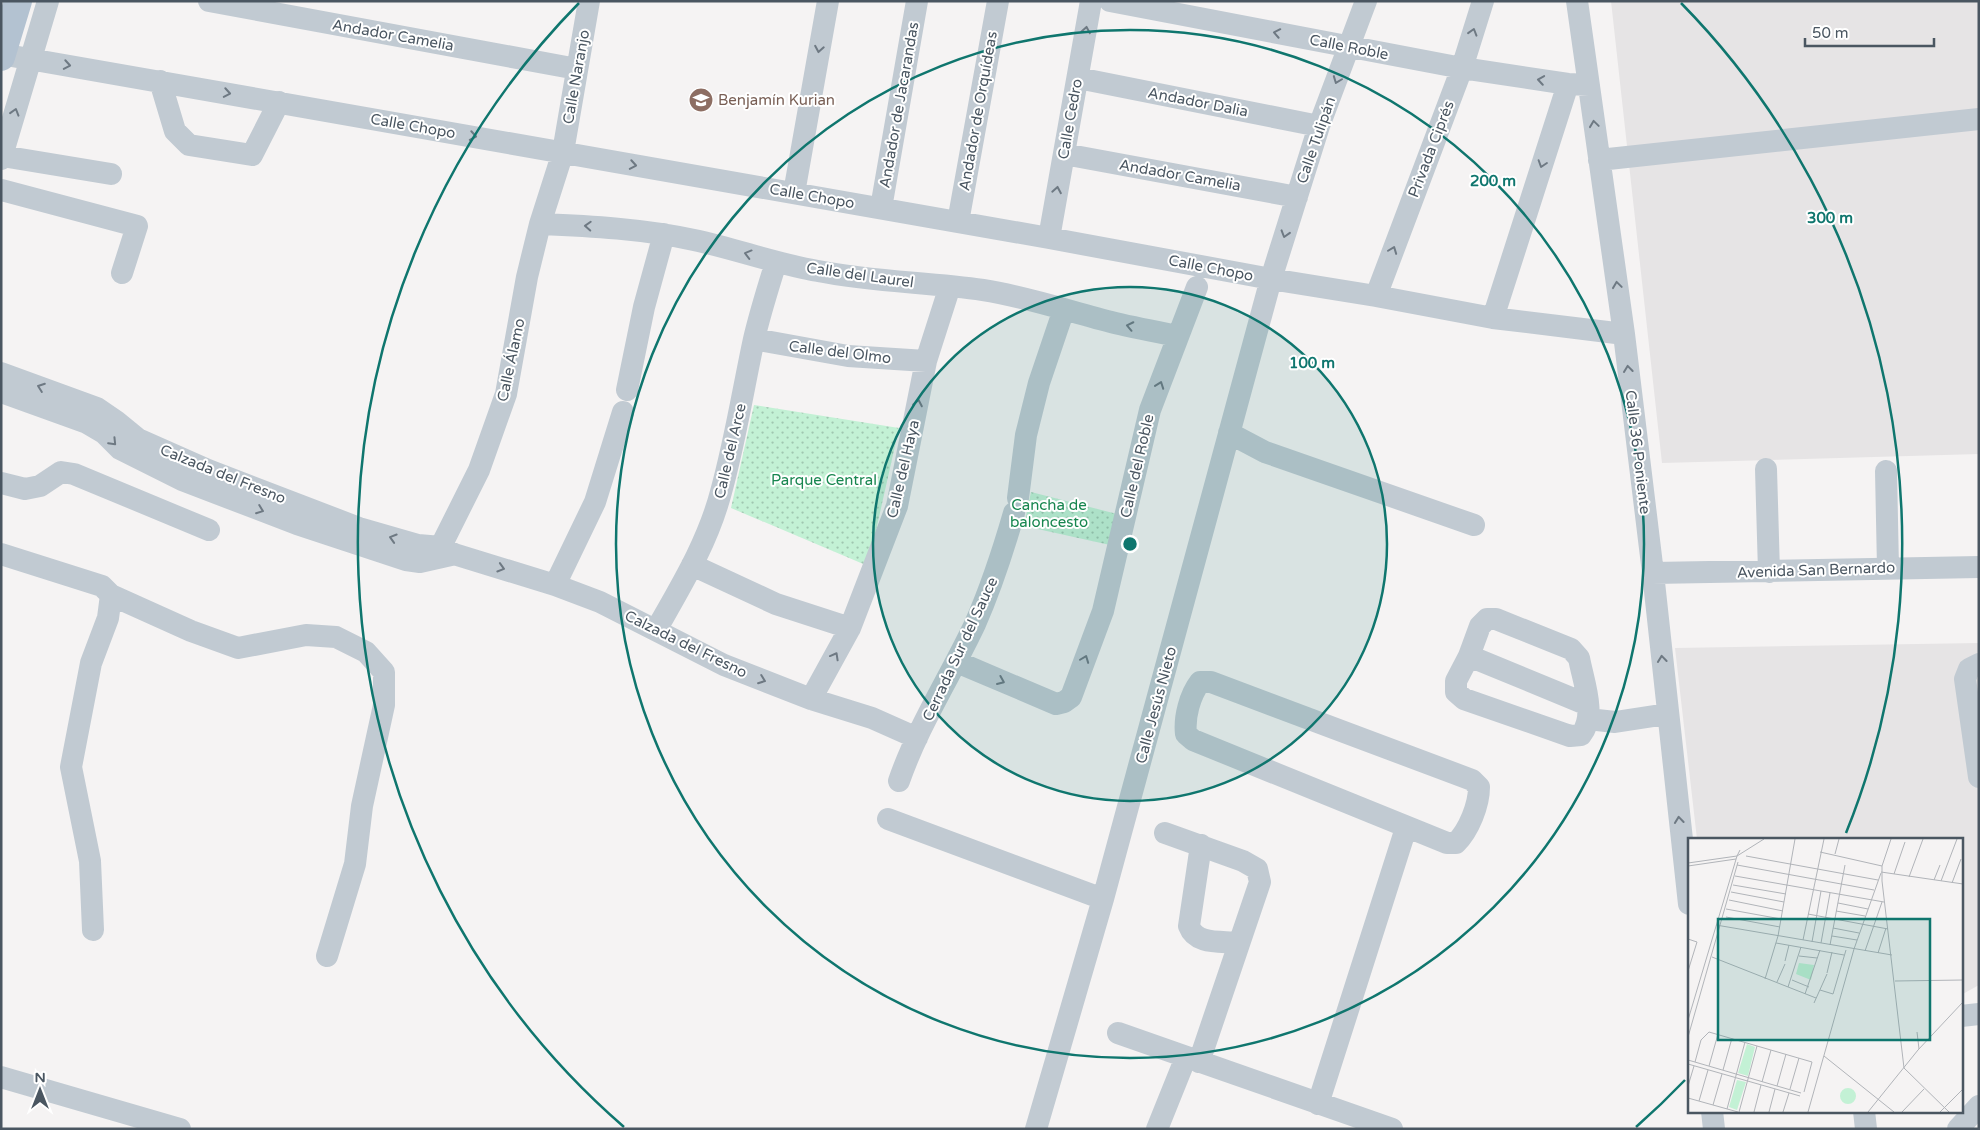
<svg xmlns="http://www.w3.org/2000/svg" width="1980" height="1130" font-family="'Varela Round',sans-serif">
  <defs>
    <pattern id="green-dots" width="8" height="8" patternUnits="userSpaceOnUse" patternTransform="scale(1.25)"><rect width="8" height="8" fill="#c3f1d5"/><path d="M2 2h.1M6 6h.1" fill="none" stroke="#a0c6b0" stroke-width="1.8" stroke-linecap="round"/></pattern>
  </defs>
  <rect width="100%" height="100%" fill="#f5f3f3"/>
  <!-- education -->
  <path fill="#e6e4e5" d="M 1611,1 L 1979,1 L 1979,454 L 1662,463 Z
    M 1979,643 L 1979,985 L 1961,995 L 1961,839 L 1697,839 L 1675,648 Z"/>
  <!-- green -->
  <path fill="url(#green-dots)" d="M 754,405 L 899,428 L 868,566 L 731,508 Z
    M 1031,492 L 1117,514 L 1110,545 L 1024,526 Z"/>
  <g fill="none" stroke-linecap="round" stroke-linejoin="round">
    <!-- minor -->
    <path stroke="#c1cad2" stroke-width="22" d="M 209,1 L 577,69
      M 1110,1 L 1462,68 L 1568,84 L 1589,85
      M 1577,1 L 1624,334 L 1653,573 L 1689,904
      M 1,54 L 1049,238 L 1271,279 L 1376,296 L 1493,318 L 1624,334
      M 1078,78 L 1319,126
      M 160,81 L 175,131 L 189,145 L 252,155 L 279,102
      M 1064,154 L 1297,197
      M 2,156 L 111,174
      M 1,159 L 48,1
      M 1599,160 L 1979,119
      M 1,190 L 137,226 L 122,273
      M 794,193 L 828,1
      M 881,208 L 917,1
      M 958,222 L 998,1
      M 540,224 C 591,226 644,229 694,240 C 736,249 776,264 818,271 C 873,282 928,282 983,290 C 1028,297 1071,312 1115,323 C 1136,328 1157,332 1178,336
      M 1049,238 L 1091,1
      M 1376,296 L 1462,68 L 1483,1
      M 1493,318 L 1568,84
      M 754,339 L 848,356 L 926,361
      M 1,373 L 97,408 L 116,421 L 138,439 L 208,470 L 359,528 L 418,545 L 441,547 L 454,554 L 555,585 L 600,602 L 724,665 L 811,699 L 872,718 L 917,738
      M 627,390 L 644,307 L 664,234
      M 1,392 L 87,423 L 104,433 L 120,449 L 182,480 L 297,524 L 406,560 L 420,562 L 451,555
      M 1229,433 L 1265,452 L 1474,525
      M 1766,469 L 1769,572
      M 1886,471 L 1888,568
      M 1,483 L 25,489 L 40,486 L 61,472 L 74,474 L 209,530
      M 1018,498 L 1026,435 L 1039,383 L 1064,309
      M 1,554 L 102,586 L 111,595 L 108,618 L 91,663 L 71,767 L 90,861 L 93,930
      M 435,558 L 479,470 L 506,394 L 527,277 L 540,224 L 563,152 L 589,1
      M 692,565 L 776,604 L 850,628
      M 1653,573 L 1979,567
      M 555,585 L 595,502 L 623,412
      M 111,595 L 191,631 L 238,648 L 306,635 L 336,637 L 366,652 L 384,672 L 384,705 L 362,806 L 355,864 L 327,956
      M 1487,619 L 1496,619 L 1571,649 L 1579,658 C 1583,681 1597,715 1581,735 L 1570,736 L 1464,699 L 1456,692 L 1456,681 L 1469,656 L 1480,626 Z
      M 656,630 C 681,586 708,542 721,492 C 735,442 743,390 754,339 C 760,313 768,288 776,262
      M 1469,656 L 1588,705
      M 957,662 L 1056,704 L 1064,702 L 1071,697 L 1103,611 L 1150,410 L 1197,287
      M 1979,664 L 1969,669 L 1965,679 L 1979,777
      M 1200,682 L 1211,682 L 1472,780 L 1479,787 C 1479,805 1469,830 1456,843 L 1447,843 L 1193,740 L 1186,734 C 1184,717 1190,695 1200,682 Z
      M 811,699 L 850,628 L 897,506 L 926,361 L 950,286
      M 1588,719 L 1615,722 L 1667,714
      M 899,781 C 918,726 950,677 975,624 C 991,588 1003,551 1014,513
      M 888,819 L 1103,899
      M 1165,833 L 1243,861 L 1257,869 L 1260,882 L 1199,1062
      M 1201,845 L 1189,926 C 1196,945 1220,941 1238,943
      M 1961,1016 L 1979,1014
      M 1118,1033 L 1392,1129
      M 1,1077 L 180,1129
      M 1318,1104 L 1406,828
      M 1712,1111 L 1714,1129
      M 1864,1111 L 1866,1129
      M 1036,1129 L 1103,899 L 1271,279 L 1319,126 L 1366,1
      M 1157,1129 L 1186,1057
      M 1958,1129 L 1979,1106"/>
    <!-- major -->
    <path stroke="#b3c2d1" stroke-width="28" d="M 1,57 L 18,1"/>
  </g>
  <!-- one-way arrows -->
  <defs><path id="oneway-chevron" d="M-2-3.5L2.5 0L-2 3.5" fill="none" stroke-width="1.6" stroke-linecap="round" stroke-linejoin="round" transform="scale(1.25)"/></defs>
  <g stroke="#6e7983">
    <use href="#oneway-chevron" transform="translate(1086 30) rotate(-80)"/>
    <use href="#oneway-chevron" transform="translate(1473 32) rotate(-73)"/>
    <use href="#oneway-chevron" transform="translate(1277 33) rotate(-169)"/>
    <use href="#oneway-chevron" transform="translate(819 49) rotate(100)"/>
    <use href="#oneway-chevron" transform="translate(67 65) rotate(10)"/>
    <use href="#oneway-chevron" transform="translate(1337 80) rotate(111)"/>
    <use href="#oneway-chevron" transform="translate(1541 80) rotate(-171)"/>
    <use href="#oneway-chevron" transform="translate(227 93) rotate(10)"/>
    <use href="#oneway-chevron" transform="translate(15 112) rotate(-73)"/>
    <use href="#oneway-chevron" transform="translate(1594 124) rotate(-98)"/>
    <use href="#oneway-chevron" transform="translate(473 136) rotate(10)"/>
    <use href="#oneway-chevron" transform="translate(1542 164) rotate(108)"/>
    <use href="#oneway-chevron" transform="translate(633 165) rotate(10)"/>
    <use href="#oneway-chevron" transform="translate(1057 190) rotate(-80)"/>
    <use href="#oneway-chevron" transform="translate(588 226) rotate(-177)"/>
    <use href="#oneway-chevron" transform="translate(1285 234) rotate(107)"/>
    <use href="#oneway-chevron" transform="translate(1393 250) rotate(-69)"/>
    <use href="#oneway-chevron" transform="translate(748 254) rotate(-165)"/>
    <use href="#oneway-chevron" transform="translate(1617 285) rotate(-98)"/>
    <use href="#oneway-chevron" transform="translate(1130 326) rotate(-168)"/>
    <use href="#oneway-chevron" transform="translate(1628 369) rotate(-97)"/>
    <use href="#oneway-chevron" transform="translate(1160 385) rotate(-70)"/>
    <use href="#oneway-chevron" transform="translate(41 387) rotate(-160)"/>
    <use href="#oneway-chevron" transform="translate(918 403) rotate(-79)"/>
    <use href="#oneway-chevron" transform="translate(113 442) rotate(46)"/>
    <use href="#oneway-chevron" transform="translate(260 510) rotate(21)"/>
    <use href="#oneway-chevron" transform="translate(393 538) rotate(-163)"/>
    <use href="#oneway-chevron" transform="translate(501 568) rotate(17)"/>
    <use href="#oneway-chevron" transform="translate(835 656) rotate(-61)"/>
    <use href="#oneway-chevron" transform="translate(1085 659) rotate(-69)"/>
    <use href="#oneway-chevron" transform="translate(1662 659) rotate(-96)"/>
    <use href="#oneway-chevron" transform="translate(762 680) rotate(21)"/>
    <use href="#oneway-chevron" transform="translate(1001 681) rotate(23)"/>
    <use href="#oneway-chevron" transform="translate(1679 820) rotate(-96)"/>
  </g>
  <!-- distance rings -->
  <circle cx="1130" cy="544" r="257" fill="#0f766e" fill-opacity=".12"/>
  <g fill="none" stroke="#0f766e" stroke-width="2.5">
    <circle cx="1130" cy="544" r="257"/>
    <circle cx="1130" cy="544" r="514"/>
    <path d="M1685 1080A772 772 0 0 1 1636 1127M624 1127A772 772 0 0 1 579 3M1681 3A772 772 0 0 1 1846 833"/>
  </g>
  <!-- icons -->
  <defs>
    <symbol id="school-disc" viewBox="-11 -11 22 22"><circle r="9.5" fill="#8d6e63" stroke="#fff"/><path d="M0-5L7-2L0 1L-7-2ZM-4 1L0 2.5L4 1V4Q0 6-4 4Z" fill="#fff"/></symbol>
  </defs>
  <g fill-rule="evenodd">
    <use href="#school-disc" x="687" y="86" width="28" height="28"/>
  </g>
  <g text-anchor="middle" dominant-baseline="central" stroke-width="4" stroke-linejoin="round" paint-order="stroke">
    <!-- street labels -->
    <g font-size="15" fill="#4a5661" stroke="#fff">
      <text transform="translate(393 35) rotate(10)">Andador Camelia</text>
      <text transform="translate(1349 47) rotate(11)">Calle Roble</text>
      <text transform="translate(576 77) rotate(-80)">Calle Naranjo</text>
      <text transform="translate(1198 102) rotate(11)">Andador Dalia</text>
      <text transform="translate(899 105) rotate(-80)">Andador de Jacarandas</text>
      <text transform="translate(978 111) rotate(-80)">Andador de Orquídeas</text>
      <text transform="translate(1070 119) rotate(-80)">Calle Cedro</text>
      <text transform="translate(413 126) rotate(10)">Calle Chopo</text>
      <text transform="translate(1316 140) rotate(-71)">Calle Tulipán</text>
      <text transform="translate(1431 149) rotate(-69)">Privada Ciprés</text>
      <text transform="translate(1180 175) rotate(10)">Andador Camelia</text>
      <text transform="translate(812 196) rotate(10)">Calle Chopo</text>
      <text transform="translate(1211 268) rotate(11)">Calle Chopo</text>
      <text transform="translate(860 275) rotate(8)">Calle del Laurel</text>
      <text transform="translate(840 352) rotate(7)">Calle del Olmo</text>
      <text transform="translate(511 360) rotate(-78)">Calle Álamo</text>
      <text transform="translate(730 451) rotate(-77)">Calle del Arce</text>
      <text transform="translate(1638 452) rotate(83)">Calle 36 Poniente</text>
      <text transform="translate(1137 466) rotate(-77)">Calle del Roble</text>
      <text transform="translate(903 469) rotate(-77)">Calle del Haya</text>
      <text transform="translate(223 474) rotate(22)">Calzada del Fresno</text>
      <text transform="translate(1816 570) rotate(-2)">Avenida San Bernardo</text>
      <text transform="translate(686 644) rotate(26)">Calzada del Fresno</text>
      <text transform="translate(960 649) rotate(-65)">Cerrada Sur del Sauce</text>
      <text transform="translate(1156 705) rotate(-75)">Calle Jesús Nieto</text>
    </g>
    <!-- education labels -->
    <g font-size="15" fill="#785e54" stroke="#fff" text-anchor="start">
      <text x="718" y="100">Benjamín Kurian</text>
    </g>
    <!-- park labels -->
    <g font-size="15" fill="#17864f" stroke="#fff">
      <text x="824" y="480">Parque Central</text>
      <text x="1049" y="505">Cancha de<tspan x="1049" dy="17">baloncesto</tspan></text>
    </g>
  </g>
  <!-- overview -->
  <g transform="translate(1688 838)">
    <rect width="275" height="275" fill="#f5f3f3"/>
    <path d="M 111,125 L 126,127 L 123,142 L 108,136 ZM 59,206 L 67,209 L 60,238 L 50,235 ZM 49,242 L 58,244 L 49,272 L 41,269 ZM152 258a8 8 0 1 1 16 0a8 8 0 1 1-16 0Z" fill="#c3f1d5"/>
    <path fill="none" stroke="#b1b4b9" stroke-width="1" d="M 203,1 L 194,28 L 194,43 L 216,230 L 261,274M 132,14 L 194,28M 147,16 L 151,1M 58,18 L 190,42M 0,25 L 49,18 L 52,12M 49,27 L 186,52M 0,28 L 48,21M 193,34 L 275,46M 206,36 L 217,4M 47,38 L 196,64M 221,39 L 235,1M 246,42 L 252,27M 253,43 L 269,1M 264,45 L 273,21M 45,47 L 98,56M 43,54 L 96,64M 41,62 L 95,73M 150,65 L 180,71M 38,71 L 93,81M 148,73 L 177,78M 120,76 L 200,91M 38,79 L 92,89M 28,87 L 204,117M 145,90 L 171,95M 144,98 L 169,102M 0,101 L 9,104 L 0,133M 115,102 L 136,1M 124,104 L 133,53M 88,105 L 156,117M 133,105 L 142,55M 142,107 L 157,27M 177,113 L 194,64M 190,115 L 198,90M 111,118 L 129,120M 24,119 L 128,160M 97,123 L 101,107M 139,135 L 144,114M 77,141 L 90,98 L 107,1M 104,142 L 121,149M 207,143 L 275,142M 89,144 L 97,126M 100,149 L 113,109M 132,152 L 145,156 L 158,112M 117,156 L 132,112M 126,165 L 139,136M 0,182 L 49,18 L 76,1M 229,194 L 231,211M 0,199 L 50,24M 136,218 L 206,274M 0,222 L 113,255M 7,224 L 13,202 L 21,194 L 124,224 L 116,254M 0,226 L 112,258M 21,228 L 30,196M 35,232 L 44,200M 74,244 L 83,212M 0,248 L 6,228M 89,248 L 98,216M 102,251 L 111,220M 0,260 L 50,274M 11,263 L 20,232M 25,267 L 34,236M 39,271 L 57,204M 51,274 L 69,208M 66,274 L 73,247M 81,274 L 87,251M 95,274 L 101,255M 120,274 L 166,111 L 193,35M 180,274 L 230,212 L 275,164M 214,274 L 236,251M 252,274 L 275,251"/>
    <path fill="#0f766e" fill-opacity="0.15" stroke="#0f766e" stroke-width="2.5" d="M 30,81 L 242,81 L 242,202 L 30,202 Z"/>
    <rect width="275" height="275" fill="none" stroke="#4a5661" stroke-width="2.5"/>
  </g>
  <circle cx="1130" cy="544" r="8" fill="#0f766e" stroke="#fff" stroke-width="2.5"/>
  <g font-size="15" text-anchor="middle" font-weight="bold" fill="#0f766e" stroke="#fff" stroke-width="4" stroke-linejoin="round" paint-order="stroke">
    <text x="1493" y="186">200 m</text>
    <text x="1830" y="223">300 m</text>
    <text x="1312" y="368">100 m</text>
  </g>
  <!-- border -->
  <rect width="1980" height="1130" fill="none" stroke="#4a5661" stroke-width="5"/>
  <!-- north arrow -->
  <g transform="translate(40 1090)" stroke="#ffffff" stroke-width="4" paint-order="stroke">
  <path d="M0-4L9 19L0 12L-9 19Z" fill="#4a5661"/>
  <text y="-8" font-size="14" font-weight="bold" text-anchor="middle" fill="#4a5661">N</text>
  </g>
  <!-- scale -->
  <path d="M1805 38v8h129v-8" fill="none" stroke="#4a5661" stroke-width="2.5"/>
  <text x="1812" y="38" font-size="15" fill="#4a5661" stroke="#ffffff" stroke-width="4" paint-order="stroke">50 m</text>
</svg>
